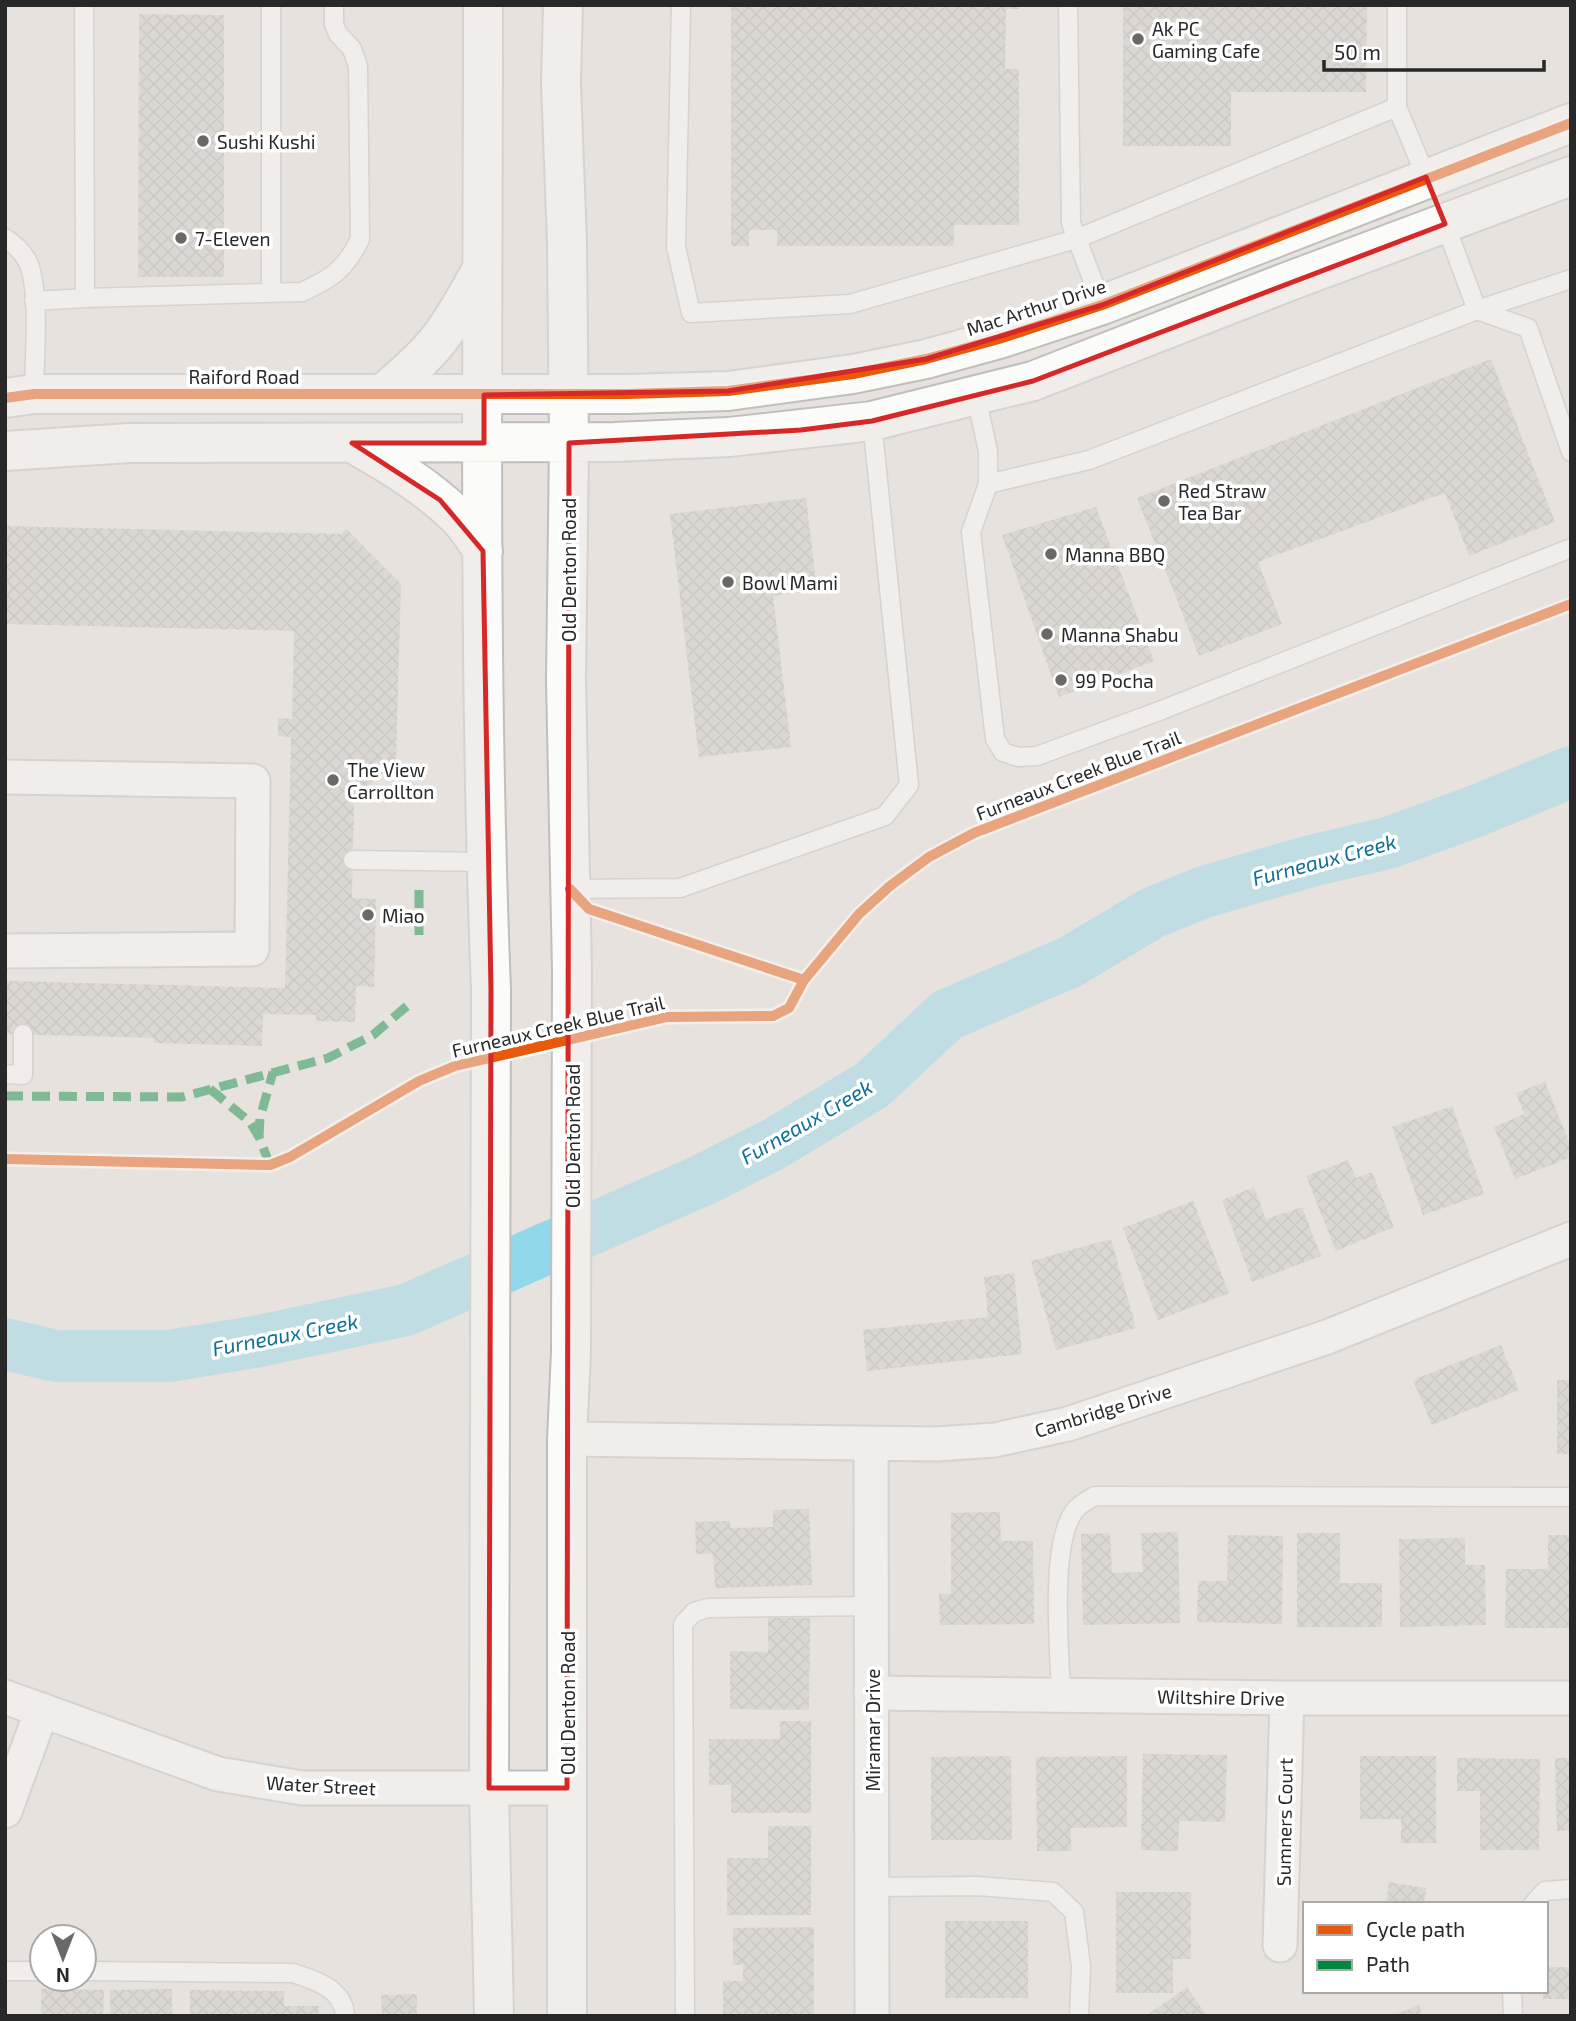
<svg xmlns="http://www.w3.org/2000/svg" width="1576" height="2021" font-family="'Exo 2',sans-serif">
  <defs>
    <pattern id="building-cross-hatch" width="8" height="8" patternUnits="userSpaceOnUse" patternTransform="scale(1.75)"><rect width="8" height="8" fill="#cdcac6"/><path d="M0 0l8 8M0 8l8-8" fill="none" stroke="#b0aeaa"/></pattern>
  </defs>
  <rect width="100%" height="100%" fill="#e7e2dd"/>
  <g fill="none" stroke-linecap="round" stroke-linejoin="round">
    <!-- river -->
    <path stroke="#90d8ea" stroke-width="52" d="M 5,1344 L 56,1356 L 169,1356 L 254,1342 L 406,1310 L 703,1180 L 774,1144 L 872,1085 L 947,1015 L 1070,962 L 1152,913 L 1204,892 L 1311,861 L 1388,843 L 1476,811 L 1571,772"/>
  </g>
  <!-- building -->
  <path fill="url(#building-cross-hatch)" d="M 731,5 L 1019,5 L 1019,9 L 1006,9 L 1005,69 L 1019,69 L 1019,225 L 954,225 L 954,246 L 777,246 L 777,230 L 749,230 L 749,246 L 731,246 Z
    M 1123,5 L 1367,5 L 1366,92 L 1231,92 L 1231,146 L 1123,146 Z
    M 139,14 L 224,15 L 224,277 L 138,277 Z
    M 1491,359 L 1555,522 L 1469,556 L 1445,493 L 1258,562 L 1282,624 L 1199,656 L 1137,498 Z
    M 806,498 L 817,590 L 773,596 L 791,747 L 699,757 L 670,514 Z
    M 1096,507 L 1154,661 L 1059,697 L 1002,535 Z
    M 5,526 L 341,534 L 346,529 L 401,584 L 396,760 L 354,800 L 352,898 L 376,899 L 374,987 L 356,986 L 355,1022 L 316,1021 L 316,1015 L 263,1014 L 262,1046 L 154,1043 L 154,1038 L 5,1034 L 5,981 L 285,988 L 291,737 L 278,736 L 278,718 L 292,719 L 294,631 L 5,624 Z
    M 1545,1082 L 1571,1147 L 1571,1157 L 1515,1179 L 1494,1127 L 1524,1114 L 1516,1093 Z
    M 1452,1106 L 1484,1194 L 1423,1215 L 1392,1127 Z
    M 1348,1160 L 1356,1178 L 1372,1172 L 1394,1227 L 1336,1251 L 1306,1176 Z
    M 1254,1187 L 1266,1219 L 1302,1207 L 1321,1256 L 1252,1282 L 1222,1200 Z
    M 1193,1201 L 1229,1293 L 1158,1320 L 1123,1228 Z
    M 1111,1239 L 1136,1328 L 1056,1350 L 1031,1261 Z
    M 1014,1273 L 1022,1354 L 867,1371 L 863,1330 L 988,1317 L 984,1277 Z
    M 1501,1345 L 1519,1390 L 1432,1425 L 1413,1380 Z
    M 1557,1380 L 1571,1380 L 1571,1454 L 1557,1454 Z
    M 809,1509 L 812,1585 L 715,1588 L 713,1554 L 696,1554 L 695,1522 L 730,1521 L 730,1528 L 773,1527 L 773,1510 Z
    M 1000,1512 L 1001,1541 L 1033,1541 L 1034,1624 L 940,1625 L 939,1594 L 951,1594 L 951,1513 Z
    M 1178,1532 L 1180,1623 L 1083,1625 L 1081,1534 L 1110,1533 L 1112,1573 L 1143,1572 L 1141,1533 Z
    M 1297,1533 L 1340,1533 L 1340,1583 L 1382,1583 L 1382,1627 L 1297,1627 Z
    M 1228,1535 L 1283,1536 L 1282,1624 L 1197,1622 L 1198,1581 L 1227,1581 Z
    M 1548,1535 L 1571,1535 L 1571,1628 L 1505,1628 L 1506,1569 L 1548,1569 Z
    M 1465,1538 L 1465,1565 L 1485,1565 L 1486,1625 L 1400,1627 L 1399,1539 Z
    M 768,1618 L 810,1618 L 809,1710 L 730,1709 L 730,1651 L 768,1652 Z
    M 780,1721 L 811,1721 L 811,1813 L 731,1813 L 731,1785 L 709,1785 L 709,1739 L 780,1739 Z
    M 1143,1754 L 1227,1755 L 1225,1822 L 1179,1821 L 1178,1851 L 1141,1850 Z
    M 1011,1756 L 1012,1840 L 931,1840 L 931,1757 Z
    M 1127,1756 L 1127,1827 L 1071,1828 L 1071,1851 L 1037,1851 L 1036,1757 Z
    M 1360,1756 L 1436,1756 L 1436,1843 L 1401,1843 L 1401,1819 L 1360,1819 Z
    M 1457,1758 L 1540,1759 L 1539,1850 L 1480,1850 L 1480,1791 L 1457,1791 Z
    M 1555,1758 L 1571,1758 L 1571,1830 L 1557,1831 Z
    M 768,1826 L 811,1826 L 811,1915 L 727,1915 L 727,1858 L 768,1858 Z
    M 1389,1882 L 1426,1888 L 1424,1904 L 1386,1904 Z
    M 1116,1892 L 1191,1892 L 1191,1959 L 1173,1959 L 1173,1993 L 1116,1993 Z
    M 945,1921 L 1028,1921 L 1028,1998 L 945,1998 Z
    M 814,1927 L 814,2016 L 723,2016 L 723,1981 L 743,1981 L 743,1965 L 733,1965 L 733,1928 Z
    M 1546,1967 L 1571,1967 L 1571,1999 L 1543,1999 L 1543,1991 L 1546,1991 Z
    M 1187,1987 L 1207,2016 L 1146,2016 Z
    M 41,1989 L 104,1990 L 103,2016 L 41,2016 Z
    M 172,1989 L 172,2016 L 110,2016 L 110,1990 Z
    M 190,1990 L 284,1991 L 284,2006 L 319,2006 L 318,2016 L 190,2016 Z
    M 417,1994 L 417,2016 L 382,2016 L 381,1995 Z
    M 1419,2005 L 1423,2016 L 1392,2016 Z"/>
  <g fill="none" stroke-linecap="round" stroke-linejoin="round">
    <defs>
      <path id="lane" d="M 84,5 L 85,298 L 302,292 C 332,278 345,270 360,239 L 358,66 L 352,49 L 338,34 L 334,24 L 334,5
        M 271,5 L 271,293
        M 681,5 L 676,247 L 691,313 L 850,304 L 1076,239 L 1397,107
        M 1068,5 L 1071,223 L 1102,305
        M 1397,5 L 1397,107 L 1426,177
        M 1445,224 L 1477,310 L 1528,328 L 1571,452
        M 5,238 C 14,244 23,252 28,262 C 41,293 34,359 34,394
        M 34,301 L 85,298
        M 976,396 L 988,451 L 988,484 L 971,532 L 995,739 L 1003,752 L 1018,757 L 1037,756 L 1162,710 L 1571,548
        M 988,484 L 1089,460 L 1477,310 L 1571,279
        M 353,860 L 486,862
        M 570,889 L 680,888 L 885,816 L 909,785 L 872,421
        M 5,1074 L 23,1075 L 23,1034
        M 1061,1695 C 1060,1653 1048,1538 1077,1508 C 1082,1503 1090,1499 1095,1496 L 1571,1497
        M 873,1887 L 978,1886 L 1053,1892 L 1074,1912 L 1081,1966 L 1079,2016
        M 1533,1904 L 1545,1891 L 1571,1889
        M 5,1971 L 42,1971
        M 84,1971 L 293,1973 C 315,1980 344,1989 345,2016
        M 1512,1991 L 1513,2016
        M 685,2016 L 683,1624 L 694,1612 L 708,1608 L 871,1606"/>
      <path id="street" d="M 5,777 L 253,781 L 252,949 L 5,951
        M 567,1439 L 937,1444 L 995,1440 L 1068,1424 L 1327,1337 L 1571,1239
        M 871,1444 L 872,2016
        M 871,1693 L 1287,1698 L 1571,1698
        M 5,1697 L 218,1774 L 302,1788 L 567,1788
        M 5,1811 L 42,1710
        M 1280,1945 L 1287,1698"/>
      <path id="secondary" d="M 483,5 C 483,333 478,662 491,990 L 489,1788 L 494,2016
        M 563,5 L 561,84 L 567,243 L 569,443 L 566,680 L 572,970 L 571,1352 L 567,1439 L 567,2016
        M 384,393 C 402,377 420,362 436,343 C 454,321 468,294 482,269
        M 5,398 L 34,394 L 628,394 L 728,391 L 853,374 L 926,359 L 999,339 L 1102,305 L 1571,123
        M 354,444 C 391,465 426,486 457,516 C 467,526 475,539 483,551
        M 5,451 L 130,443 L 615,442 L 729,437 L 872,421 L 1033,381 L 1287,282 L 1571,176"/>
    </defs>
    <!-- lane casing -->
    <use href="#lane" stroke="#c0bfbf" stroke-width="21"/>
    <!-- street casing -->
    <use href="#street" stroke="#c0bfbf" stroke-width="37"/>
    <!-- secondary casing -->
    <use href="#secondary" stroke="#c0bfbf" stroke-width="42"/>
    <!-- lane -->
    <use href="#lane" stroke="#fbfbfa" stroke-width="18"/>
    <!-- street -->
    <use href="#street" stroke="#fbfbfa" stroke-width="33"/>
    <!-- secondary -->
    <use href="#secondary" stroke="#fbfbfa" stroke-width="38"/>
    <!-- quiet -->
    <path stroke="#00873e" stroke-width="9" stroke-dasharray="18 9" stroke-linecap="butt" d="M 419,935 L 419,884
      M 210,1089 L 250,1122 L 259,1137 L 270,1165
      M 5,1096 L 182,1097 L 328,1058 L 373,1035 L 407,1006
      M 259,1137 L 260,1118 L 273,1072"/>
    <defs>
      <path id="cycleway" d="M 5,398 L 34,394 L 628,394 L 728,391 L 853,374 L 926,359 L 999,339 L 1102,305 L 1571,123
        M 570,889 L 589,909 L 804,980
        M 5,1159 L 270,1165 L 290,1157 L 419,1081 L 455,1066 L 667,1017 L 773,1016 L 789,1008 L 804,980 L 859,914 L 890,886 L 929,857 L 974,833 L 1571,604"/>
    </defs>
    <!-- cycleway casing -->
    <use href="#cycleway" stroke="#fff" stroke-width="15"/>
    <!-- cycleway -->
    <use href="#cycleway" stroke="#e8590c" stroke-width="10"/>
  </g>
  <!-- marked area -->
  <path d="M0 0H1576V2021H0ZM 1426,177 L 1445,224 L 1033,381 L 872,421 L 801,430 L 569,443 L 567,1788 L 489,1788 L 491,990 L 483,551 L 440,500 L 352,443 L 484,443 L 484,395 L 728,391 L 926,359 L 1102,305 Z" fill="#e7e2dd" fill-opacity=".55" fill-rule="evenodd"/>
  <path fill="none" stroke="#d62828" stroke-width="5" stroke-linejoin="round" d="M 1426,177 L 1445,224 L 1033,381 L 872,421 L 801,430 L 569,443 L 567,1788 L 489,1788 L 491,990 L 483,551 L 440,500 L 352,443 L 484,443 L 484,395 L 728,391 L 926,359 L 1102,305 Z"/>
  <!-- markers -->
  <g fill="#6b6967" stroke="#fff" stroke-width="2.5">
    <circle cx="1138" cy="39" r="7"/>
    <circle cx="203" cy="141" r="7"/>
    <circle cx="181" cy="238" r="7"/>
    <circle cx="1164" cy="501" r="7"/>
    <circle cx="1051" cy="554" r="7"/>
    <circle cx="728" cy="582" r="7"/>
    <circle cx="1047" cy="634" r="7"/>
    <circle cx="1061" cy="680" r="7"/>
    <circle cx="333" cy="780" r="7"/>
    <circle cx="368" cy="915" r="7"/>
  </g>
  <g text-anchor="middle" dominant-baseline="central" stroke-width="7" stroke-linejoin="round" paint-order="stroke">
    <!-- poi labels -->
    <g font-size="19" fill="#282828" stroke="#fff" text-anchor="start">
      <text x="1152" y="28">Ak PC<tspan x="1152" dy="22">Gaming Cafe</tspan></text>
      <text x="217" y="141">Sushi Kushi</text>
      <text x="195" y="238">7-Eleven</text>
      <text x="1178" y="490">Red Straw<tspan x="1178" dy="22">Tea Bar</tspan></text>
      <text x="1065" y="554">Manna BBQ</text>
      <text x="742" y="582">Bowl Mami</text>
      <text x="1061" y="634">Manna Shabu</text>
      <text x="1075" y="680">99 Pocha</text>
      <text x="347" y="769">The View<tspan x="347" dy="22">Carrollton</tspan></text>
      <text x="382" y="915">Miao</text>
    </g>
    <!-- street labels -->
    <g font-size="19" fill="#282828" stroke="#fff">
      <text transform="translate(1036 307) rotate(-18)">Mac Arthur Drive</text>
      <text x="244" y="376">Raiford Road</text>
      <text transform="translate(568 570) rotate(-90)">Old Denton Road</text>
      <text transform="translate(1078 775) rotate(-21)">Furneaux Creek Blue Trail</text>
      <text transform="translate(558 1026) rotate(-13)">Furneaux Creek Blue Trail</text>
      <text transform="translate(572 1136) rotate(-90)">Old Denton Road</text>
      <text transform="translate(1103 1410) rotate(-17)">Cambridge Drive</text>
      <text transform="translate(1221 1697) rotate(1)">Wiltshire Drive</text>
      <text transform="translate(567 1703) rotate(-90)">Old Denton Road</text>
      <text transform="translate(872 1730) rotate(-90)">Miramar Drive</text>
      <text transform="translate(321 1785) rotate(3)">Water Street</text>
      <text transform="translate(1284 1822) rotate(-89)">Sumners Court</text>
    </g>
    <!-- water labels -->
    <g font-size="21" font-style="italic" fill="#0c7099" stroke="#fff">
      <text transform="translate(1324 859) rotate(-15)">Furneaux Creek</text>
      <text transform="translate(806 1121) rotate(-30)">Furneaux Creek</text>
      <text transform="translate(285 1334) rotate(-11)">Furneaux Creek</text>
    </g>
  </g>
  <!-- border -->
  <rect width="1576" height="2021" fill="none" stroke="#282828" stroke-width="14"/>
  <!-- legend -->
  <rect x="1303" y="1902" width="245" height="91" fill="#ffffff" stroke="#a9a9a9" stroke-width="2"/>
  <rect x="1317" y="1925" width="35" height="10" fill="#e8590c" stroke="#a9a9a9" stroke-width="2"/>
  <text x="1366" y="1937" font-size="21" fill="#282828">Cycle path</text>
  <rect x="1317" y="1960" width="35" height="10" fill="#00873e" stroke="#a9a9a9" stroke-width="2"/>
  <text x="1366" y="1972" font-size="21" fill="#282828">Path</text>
  <!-- north arrow -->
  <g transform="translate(63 1958) rotate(180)"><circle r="33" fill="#ffffff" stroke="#a9a9a9" stroke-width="2"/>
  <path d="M0-5L12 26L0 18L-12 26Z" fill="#6b6967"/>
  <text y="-10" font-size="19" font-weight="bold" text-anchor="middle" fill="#282828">N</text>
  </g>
  <!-- scale -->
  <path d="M1324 60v10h220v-10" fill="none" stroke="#282828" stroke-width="3.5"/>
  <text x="1334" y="60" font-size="21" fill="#282828" stroke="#ffffff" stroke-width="5" paint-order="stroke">50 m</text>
</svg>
